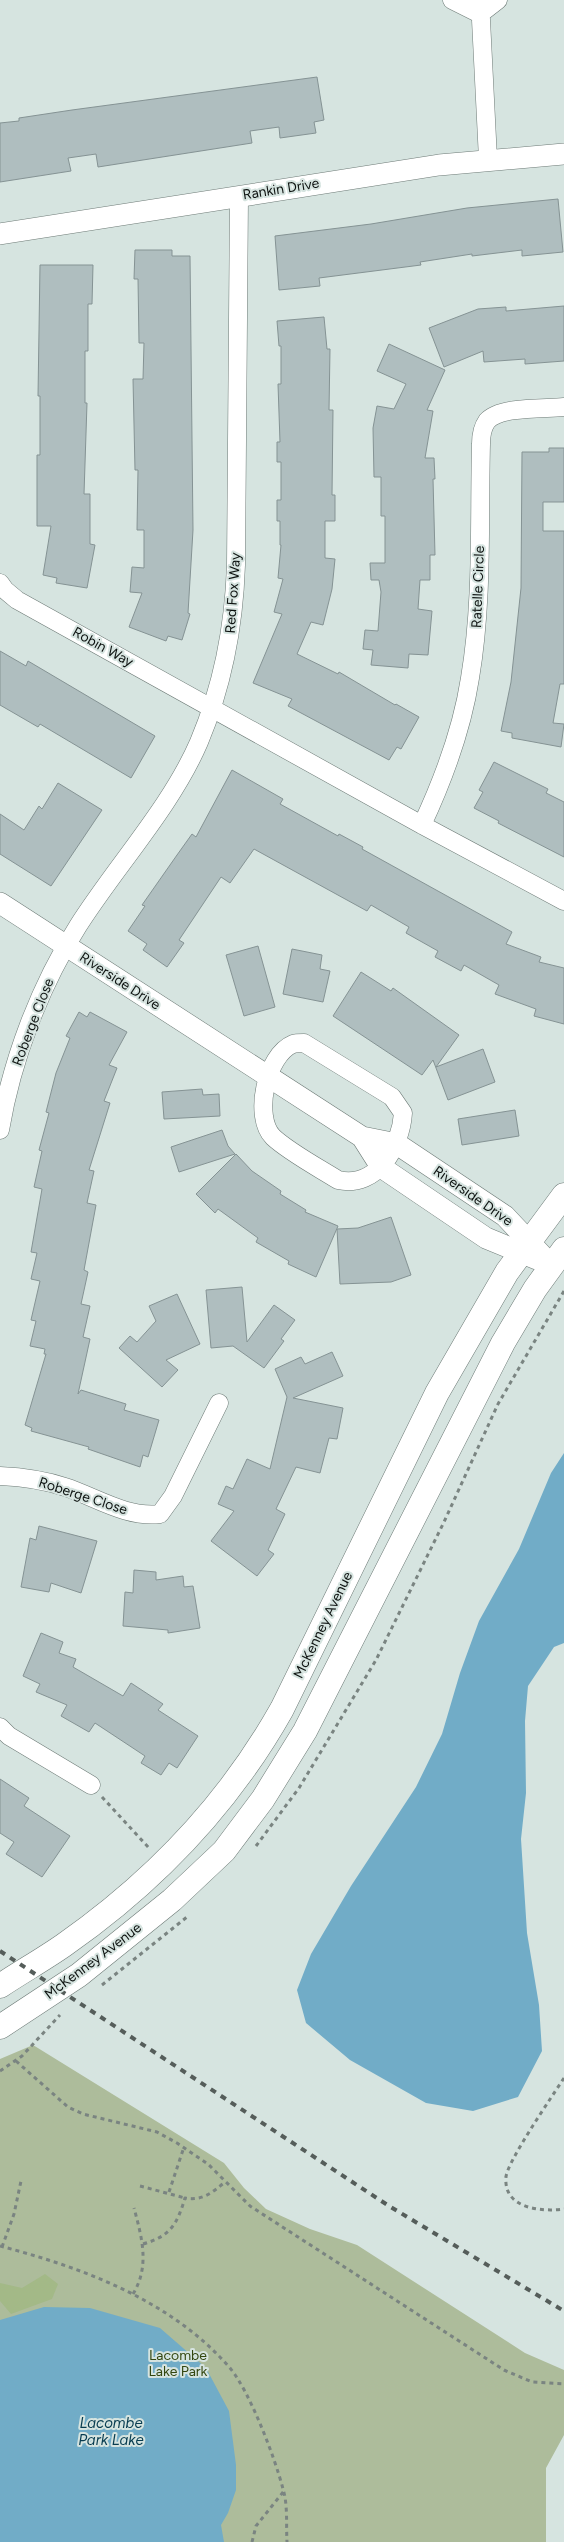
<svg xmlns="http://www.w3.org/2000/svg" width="564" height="2542" font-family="Figtree,sans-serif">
  <rect width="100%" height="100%" fill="#d6e4e0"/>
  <!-- green -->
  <path fill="#adbc9b" d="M 33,2045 L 224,2163 L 244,2188 L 266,2209 L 310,2229 L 357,2245 L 525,2353 L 564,2370 L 564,2435 L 546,2468 L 546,2542 L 0,2542 L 0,2059 Z"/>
  <!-- forest -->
  <path fill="#a3b987" d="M 45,2274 L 58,2284 L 52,2299 L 11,2314 L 0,2301 L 0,2283 L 22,2288 Z"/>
  <!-- water -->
  <path fill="#71acc7" d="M 564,1453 L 564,1643 L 554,1647 L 528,1686 L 525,1721 L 526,1793 L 521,1839 L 527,1933 L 539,2005 L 542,2051 L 518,2097 L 473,2111 L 426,2103 L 350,2060 L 306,2023 L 297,1990 L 311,1954 L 351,1886 L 416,1787 L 442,1734 L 460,1673 L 479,1621 L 519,1549 L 551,1473 Z
    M 44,2307 L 90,2308 L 160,2328 L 206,2368 L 229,2411 L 236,2465 L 236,2490 L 228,2513 L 221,2525 L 224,2542 L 0,2542 L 0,2320 Z"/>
  <!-- building -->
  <path fill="#afbebf" stroke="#859394" d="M 317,77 L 324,120 L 314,122 L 316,133 L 280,138 L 279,127 L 250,131 L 252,143 L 98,167 L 96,154 L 68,158 L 71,171 L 0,182 L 0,123 L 19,121 L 19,118 L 72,110 Z
    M 558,199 L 563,252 L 522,256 L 522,250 L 472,256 L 472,254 L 420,262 L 421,265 L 319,278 L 320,286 L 279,290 L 275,236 L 371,224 L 467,208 Z
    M 135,250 L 172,250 L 172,256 L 190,256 L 193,530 L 188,613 L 190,614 L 182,640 L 168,636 L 166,641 L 129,627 L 142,593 L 130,592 L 132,567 L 144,568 L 144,530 L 137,530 L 138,470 L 135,470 L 133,379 L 143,379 L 144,343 L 139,343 L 138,279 L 134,279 Z
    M 40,265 L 93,265 L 92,304 L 88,304 L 88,351 L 85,351 L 85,403 L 87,403 L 84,494 L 90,494 L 90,544 L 95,545 L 87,588 L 56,583 L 57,578 L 43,575 L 51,526 L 37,526 L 37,455 L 40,455 L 40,396 L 38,396 Z
    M 564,306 L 564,361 L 525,364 L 525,359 L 484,362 L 483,351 L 444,367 L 429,328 L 478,309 L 506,307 L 506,311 Z
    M 324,317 L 327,349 L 330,349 L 329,410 L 333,410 L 332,495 L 335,495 L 335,521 L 325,521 L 325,558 L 335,559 L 332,589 L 323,625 L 311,622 L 297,654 L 338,674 L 339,672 L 395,705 L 396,704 L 419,717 L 401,749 L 397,747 L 389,760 L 288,706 L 292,699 L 253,683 L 282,614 L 274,612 L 283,579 L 278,578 L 281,545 L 280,545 L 280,521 L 277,521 L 277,500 L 281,500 L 281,462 L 277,462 L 277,442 L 280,442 L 278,384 L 281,384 L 281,346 L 279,346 L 277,321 Z
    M 389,344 L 445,370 L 427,410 L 433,411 L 425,458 L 434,458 L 435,479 L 433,479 L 435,555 L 430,555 L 430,580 L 420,580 L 418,609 L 432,611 L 428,655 L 409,654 L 408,668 L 371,665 L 373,650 L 363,649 L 365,630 L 378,631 L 381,592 L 379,580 L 371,580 L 370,563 L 385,563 L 385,516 L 381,516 L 381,477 L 374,477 L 373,428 L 377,406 L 394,409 L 406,384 L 377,371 Z
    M 549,448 L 564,448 L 564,502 L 543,502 L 543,531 L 564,531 L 564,684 L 560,684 L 553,723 L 564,724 L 561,747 L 512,738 L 512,733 L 501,731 L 511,682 L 521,588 L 522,452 L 549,452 Z
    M 0,651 L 26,666 L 28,661 L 155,736 L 131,778 L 40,724 L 38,727 L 0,705 Z
    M 494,762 L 548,789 L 546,793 L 564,802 L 564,857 L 498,823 L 499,821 L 474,808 L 483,792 L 479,790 Z
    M 232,770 L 283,799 L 280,804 L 338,836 L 339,834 L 363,847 L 362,849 L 512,932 L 506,944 L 541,957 L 539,962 L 564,968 L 564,1024 L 534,1016 L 536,1009 L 495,994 L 499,985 L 464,965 L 461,971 L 435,957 L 438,951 L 406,933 L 409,927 L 371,905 L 367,911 L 254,849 L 230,883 L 221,877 L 179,940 L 184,943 L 167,967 L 143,950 L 147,944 L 128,931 L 145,906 L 142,905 L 177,855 L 192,834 L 196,837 Z
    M 58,783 L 102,810 L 51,886 L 0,854 L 0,814 L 24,830 L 39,806 L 42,809 Z
    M 258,946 L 275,1007 L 244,1016 L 226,955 Z
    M 292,949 L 322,955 L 320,969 L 330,971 L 323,1002 L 283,994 Z
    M 361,972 L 391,991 L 393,988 L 459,1035 L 436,1067 L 483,1049 L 495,1082 L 448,1100 L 433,1060 L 422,1075 L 333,1016 Z
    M 79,1012 L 87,1017 L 90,1012 L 127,1032 L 109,1065 L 117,1068 L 104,1101 L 110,1103 L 89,1170 L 94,1171 L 87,1203 L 96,1205 L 84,1270 L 88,1272 L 81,1304 L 90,1306 L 83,1337 L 90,1339 L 78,1394 L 81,1390 L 126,1404 L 124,1410 L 159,1420 L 148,1457 L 143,1455 L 140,1467 L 88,1449 L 89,1447 L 31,1431 L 32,1428 L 25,1425 L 46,1354 L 44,1354 L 45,1349 L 30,1346 L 36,1321 L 31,1320 L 40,1281 L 31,1279 L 37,1253 L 31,1252 L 42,1189 L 34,1187 L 42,1151 L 39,1150 L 49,1113 L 46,1112 L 56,1073 L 70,1038 L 66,1036 Z
    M 202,1089 L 203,1095 L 219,1094 L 220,1116 L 164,1119 L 162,1092 Z
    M 515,1110 L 519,1136 L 462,1145 L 458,1119 Z
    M 222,1130 L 228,1146 L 235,1154 L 179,1172 L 171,1147 Z
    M 236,1154 L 252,1171 L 281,1191 L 280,1194 L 306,1210 L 305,1212 L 338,1226 L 316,1277 L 288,1264 L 289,1261 L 256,1242 L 258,1238 L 218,1209 L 215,1213 L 196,1194 Z
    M 391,1217 L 411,1275 L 391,1282 L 340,1284 L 337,1229 L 358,1228 Z
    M 242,1287 L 247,1342 L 274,1305 L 295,1320 L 281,1339 L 284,1341 L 264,1368 L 233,1346 L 211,1348 L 206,1290 Z
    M 177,1294 L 200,1344 L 166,1360 L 178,1370 L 162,1387 L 119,1348 L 130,1336 L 137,1342 L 156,1321 L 149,1306 Z
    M 332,1352 L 343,1376 L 293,1398 L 343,1408 L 337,1439 L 329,1438 L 320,1473 L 296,1467 L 276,1509 L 285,1514 L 268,1550 L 274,1554 L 257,1576 L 211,1541 L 234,1511 L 218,1504 L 226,1486 L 233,1489 L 247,1459 L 270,1469 L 287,1397 L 275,1369 L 301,1357 L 305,1364 Z
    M 39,1526 L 97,1541 L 81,1593 L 51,1583 L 49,1592 L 21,1587 L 30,1538 L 36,1540 Z
    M 134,1570 L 156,1572 L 156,1580 L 183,1576 L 184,1587 L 193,1586 L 200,1628 L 168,1633 L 168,1630 L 123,1626 L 125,1592 L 133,1593 Z
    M 41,1633 L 63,1642 L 59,1653 L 76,1659 L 73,1667 L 123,1696 L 131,1683 L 163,1704 L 158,1710 L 198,1736 L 177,1768 L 169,1763 L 161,1775 L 141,1763 L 145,1756 L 95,1723 L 89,1732 L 61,1716 L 67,1705 L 36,1692 L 40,1684 L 23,1676 Z
    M 0,1779 L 29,1798 L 24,1806 L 70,1836 L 42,1877 L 6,1854 L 14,1842 L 0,1833 Z"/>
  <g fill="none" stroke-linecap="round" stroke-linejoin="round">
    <defs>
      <path id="minor" d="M 452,0 L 480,14 L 498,0
        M 480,0 L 488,159
        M 0,583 L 5,590 L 17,600 L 422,825 L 564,901
        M 422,825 C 444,778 462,730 470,678 C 483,601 479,522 481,444 C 481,436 482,428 487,421 C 500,406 545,409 564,407
        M 304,1043 L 392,1097 L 403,1113 C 401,1146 377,1189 338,1180 C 319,1168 289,1152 273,1137 C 253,1117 266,1055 293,1044 C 296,1043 301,1043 304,1043 Z
        M 0,1130 C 12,1059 40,986 78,926 C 116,866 171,807 199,742 C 223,685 234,627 236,565 L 239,196
        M 0,1476 C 22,1477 44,1480 65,1487 C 96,1497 126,1518 160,1514 L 173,1496 L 219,1403
        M 0,1727 L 9,1736 L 91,1785"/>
      <path id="tertiary" d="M 0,234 L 439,165 L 564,154
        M 0,903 L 362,1137 L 397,1144 L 505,1216 L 551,1265
        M 362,1137 L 381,1167 L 486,1238 L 537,1259"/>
      <path id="secondary" d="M 0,1986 C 21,1972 44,1959 64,1945 C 154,1882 228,1805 282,1709 L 437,1393 L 507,1272 L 564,1195
        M 0,2027 L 79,1975 L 172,1900 L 224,1851 L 263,1799 L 305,1731 L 503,1343 L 535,1289 L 564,1249"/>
    </defs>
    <!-- minor casing -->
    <use href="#minor" stroke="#6d7a76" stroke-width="19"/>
    <!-- tertiary casing -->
    <use href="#tertiary" stroke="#6d7a76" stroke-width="22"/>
    <!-- secondary casing -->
    <use href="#secondary" stroke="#6d7a76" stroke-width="25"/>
    <!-- path -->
    <path stroke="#7a8481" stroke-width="3" stroke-dasharray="4 4" stroke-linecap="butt" d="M 102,1797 L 149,1848
      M 256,1846 L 299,1788 L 376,1660 L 444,1522 L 498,1404 L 564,1291
      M 102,1985 L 187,1917
      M 16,2061 L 68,2107 L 83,2114 L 157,2132 L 177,2143 L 208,2164 L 250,2206 L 504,2370 L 532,2382 L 564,2384
      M 0,2071 L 22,2056 L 60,2015
      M 564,2078 C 553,2095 507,2162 506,2177 C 503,2209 542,2212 564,2209
      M 140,2186 L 185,2198
      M 169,2192 L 184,2147
      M 143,2244 C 171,2236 177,2224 185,2198 C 202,2201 212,2193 225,2182
      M 0,2246 C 84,2268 172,2301 230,2368 C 250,2392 275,2458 283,2489 C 288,2505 286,2525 287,2542
      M 2,2247 L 14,2214 L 21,2181
      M 133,2294 C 150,2266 142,2238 134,2208
      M 252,2542 L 256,2526 L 284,2491"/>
    <!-- minor -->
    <use href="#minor" stroke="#fff" stroke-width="18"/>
    <!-- tertiary -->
    <use href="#tertiary" stroke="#fff" stroke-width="21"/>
    <!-- secondary -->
    <use href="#secondary" stroke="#fff" stroke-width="24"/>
    <!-- rail -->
    <path stroke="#555d5a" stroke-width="4" stroke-dasharray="6 6" stroke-linecap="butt" d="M 0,1951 L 389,2206 L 564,2311"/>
  </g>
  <g text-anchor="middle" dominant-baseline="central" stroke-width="4" stroke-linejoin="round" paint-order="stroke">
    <!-- street labels -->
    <g font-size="14" fill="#0d1210" stroke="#d6e4e0">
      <text transform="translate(281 189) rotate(-9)">Rankin Drive</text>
      <text transform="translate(478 587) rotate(-88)">Ratelle Circle</text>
      <text transform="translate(233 593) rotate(-86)">Red Fox Way</text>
      <text transform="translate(103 647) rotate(29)">Robin Way</text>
      <text transform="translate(120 981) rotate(33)">Riverside Drive</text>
      <text transform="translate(33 1022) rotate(-69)">Roberge Close</text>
      <text transform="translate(473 1196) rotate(35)">Riverside Drive</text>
      <text transform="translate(83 1496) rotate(18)">Roberge Close</text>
      <text transform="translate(323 1625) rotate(-64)">McKenney Avenue</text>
      <text transform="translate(93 1961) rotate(-37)">McKenney Avenue</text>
    </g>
    <!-- park labels -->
    <g font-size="14" fill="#334710" stroke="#d6e4e0">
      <text x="178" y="2355">Lacombe<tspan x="178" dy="16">Lake Park</tspan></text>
    </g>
    <!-- water labels -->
    <g font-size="15" font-style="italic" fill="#073c50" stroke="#d6e4e0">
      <text x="111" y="2423">Lacombe<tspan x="111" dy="17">Park Lake</tspan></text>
    </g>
  </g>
</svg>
